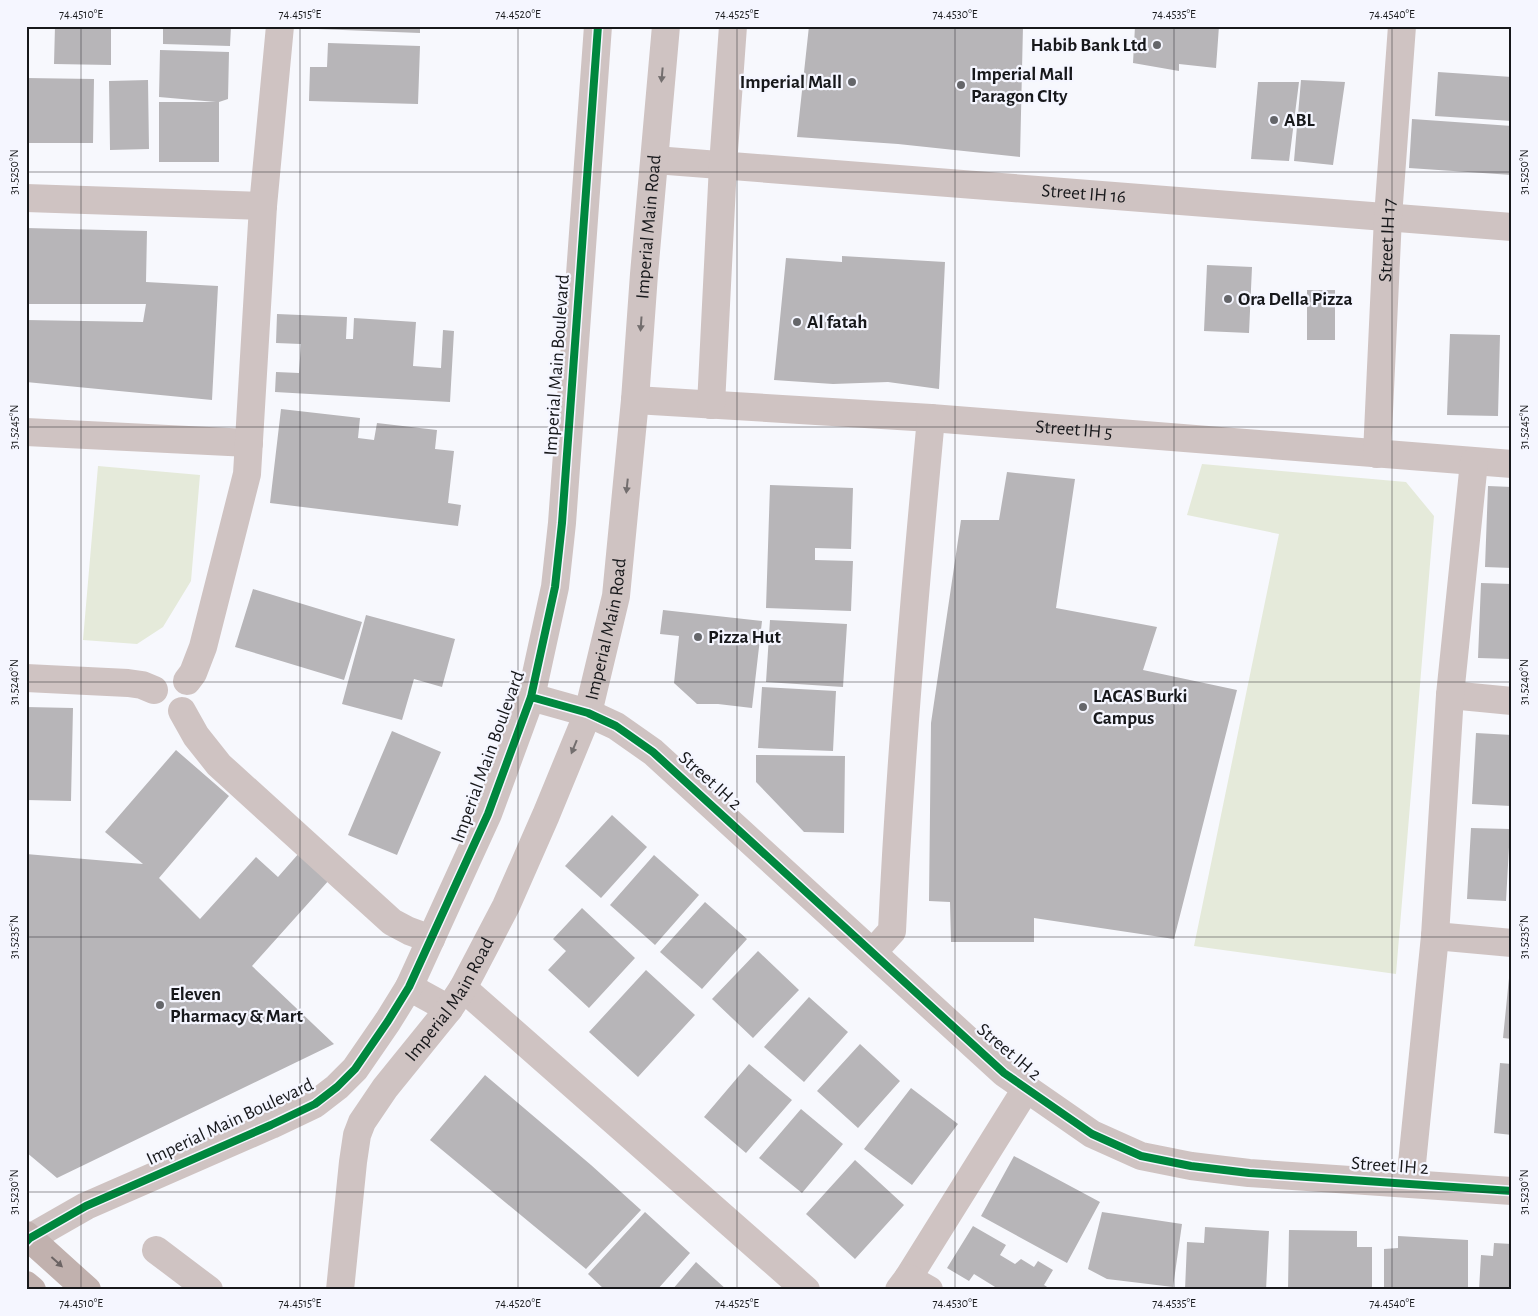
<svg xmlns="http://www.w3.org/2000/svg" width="1538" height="1316" font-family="'Alegreya Sans',sans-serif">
  <rect width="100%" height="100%" fill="#f7f8fd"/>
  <!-- green -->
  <path fill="#e5eada" d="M 1202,464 L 1406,482 L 1434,516 L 1396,974 L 1194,946 L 1279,534 L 1187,515 Z
    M 98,466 L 200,475 L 191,581 L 163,627 L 137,644 L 83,640 Z"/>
  <!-- building -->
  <path fill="#b7b5b8" d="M 55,26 L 111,26 L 111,65 L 54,64 Z
    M 163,26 L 231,26 L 230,46 L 163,44 Z
    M 317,26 L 420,26 L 420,33 L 317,29 Z
    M 809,26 L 1023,26 L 1020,157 L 898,144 L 797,137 Z
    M 1135,26 L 1219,26 L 1216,68 L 1179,64 L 1179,71 L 1133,63 Z
    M 328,43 L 420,46 L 418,104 L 309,101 L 310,67 L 327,67 Z
    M 160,50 L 229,52 L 228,99 L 219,102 L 219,162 L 159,162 L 159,102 L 216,102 L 159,97 Z
    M 1438,72 L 1512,77 L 1512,121 L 1435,116 Z
    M 26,78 L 94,79 L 93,143 L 26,143 Z
    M 148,80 L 149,149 L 110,150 L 109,81 Z
    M 1301,80 L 1345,82 L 1333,165 L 1294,161 Z
    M 1258,82 L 1299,82 L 1289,161 L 1251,159 Z
    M 1412,119 L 1512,126 L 1512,175 L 1409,168 Z
    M 26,228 L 147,231 L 146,282 L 218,286 L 212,400 L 26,382 L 26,320 L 143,322 L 146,304 L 26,304 Z
    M 842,256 L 945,262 L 939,389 L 888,382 L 833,384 L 774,380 L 786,258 L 842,262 Z
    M 1207,265 L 1252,267 L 1249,333 L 1204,331 Z
    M 1307,290 L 1335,290 L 1335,340 L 1307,340 Z
    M 277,314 L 347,317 L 346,339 L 353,339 L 354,318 L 416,322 L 413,366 L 441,368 L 443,330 L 454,331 L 450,402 L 275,392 L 276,372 L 299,373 L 301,344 L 276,343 Z
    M 1450,334 L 1500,335 L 1498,416 L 1447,415 Z
    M 281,409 L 360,418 L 358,438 L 374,440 L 377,423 L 437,430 L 435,449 L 454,451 L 448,503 L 461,505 L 458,526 L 270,503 Z
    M 1007,472 L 1075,479 L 1056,608 L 1157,627 L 1143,670 L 1237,690 L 1174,939 L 1034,918 L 1034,942 L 951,942 L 950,902 L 929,901 L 931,723 L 961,520 L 999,520 Z
    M 770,485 L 853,488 L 851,549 L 815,548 L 815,560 L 853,561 L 851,611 L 766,608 Z
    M 1488,486 L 1512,487 L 1512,568 L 1485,567 Z
    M 1481,583 L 1512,584 L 1512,659 L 1478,658 Z
    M 253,589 L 362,622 L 344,680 L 235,647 Z
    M 663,610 L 762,621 L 752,708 L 718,704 L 697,704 L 674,683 L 679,636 L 660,634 Z
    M 366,615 L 455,639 L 442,687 L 414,679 L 402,720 L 342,704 Z
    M 770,620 L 847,624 L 843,687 L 766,682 Z
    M 762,687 L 836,691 L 833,751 L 758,748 Z
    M 26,707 L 73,708 L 71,801 L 26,800 Z
    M 392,731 L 441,752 L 397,855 L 348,835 Z
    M 1476,733 L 1512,735 L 1511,806 L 1472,804 Z
    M 176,750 L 229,796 L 159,878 L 200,919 L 256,857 L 278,877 L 300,852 L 330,879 L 252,966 L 334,1044 L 57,1178 L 26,1152 L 26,854 L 143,864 L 105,832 Z
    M 756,755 L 845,756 L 844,833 L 804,832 L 756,782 Z
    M 612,815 L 647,847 L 601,898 L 565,866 Z
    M 1471,828 L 1510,829 L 1506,901 L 1467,899 Z
    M 654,855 L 699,895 L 655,945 L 610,905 Z
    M 705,902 L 747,939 L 702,989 L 660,952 Z
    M 582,908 L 635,958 L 589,1008 L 548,970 L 566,951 L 553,939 Z
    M 758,951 L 799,990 L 753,1038 L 712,999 Z
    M 1510,968 L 1512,968 L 1512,1039 L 1503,1038 Z
    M 646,970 L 695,1015 L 638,1077 L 589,1032 Z
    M 809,997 L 848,1032 L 804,1082 L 764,1047 Z
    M 860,1044 L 900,1081 L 858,1128 L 817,1091 Z
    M 1500,1063 L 1512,1064 L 1512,1135 L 1494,1133 Z
    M 749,1064 L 792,1100 L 746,1153 L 704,1117 Z
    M 485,1075 L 591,1165 L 641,1210 L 586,1269 L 430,1140 Z
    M 911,1088 L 958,1124 L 912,1185 L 864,1149 Z
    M 801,1109 L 843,1144 L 802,1193 L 759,1158 Z
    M 1014,1156 L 1100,1202 L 1067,1263 L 981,1216 Z
    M 855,1160 L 904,1205 L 855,1259 L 806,1214 Z
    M 645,1212 L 690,1253 L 657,1290 L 605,1290 L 588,1274 Z
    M 1102,1212 L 1182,1224 L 1173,1287 L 1107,1279 L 1088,1269 Z
    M 973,1226 L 1006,1245 L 1000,1255 L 1015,1264 L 1021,1259 L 1034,1267 L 1038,1261 L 1053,1270 L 1044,1285 L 1052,1290 L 1000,1290 L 974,1274 L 969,1281 L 947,1268 Z
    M 1205,1227 L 1269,1231 L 1266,1290 L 1185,1290 L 1187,1242 L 1204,1243 Z
    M 1289,1230 L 1357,1231 L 1357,1247 L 1372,1247 L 1372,1290 L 1288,1290 Z
    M 1398,1236 L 1468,1240 L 1468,1290 L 1384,1290 L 1384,1249 L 1398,1248 Z
    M 1494,1243 L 1512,1244 L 1512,1290 L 1479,1290 L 1481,1255 L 1493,1256 Z
    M 696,1262 L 727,1290 L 672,1290 Z"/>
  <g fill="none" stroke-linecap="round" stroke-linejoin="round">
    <!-- minor -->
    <g stroke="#cfc3c2" stroke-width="28">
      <path id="s1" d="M 655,160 L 1512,227"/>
      <path d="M 26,198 L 263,206"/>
      <path id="s2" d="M 635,400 L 931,418 L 1512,464"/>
      <path d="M 711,405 L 723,165 L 733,26"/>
      <path d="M 26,432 L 249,443"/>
      <path id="s3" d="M 1377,454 L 1388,217 L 1402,26"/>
      <path d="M 26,678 L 128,683 L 142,685 L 154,690"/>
      <path d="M 187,681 L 193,673 L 203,647 L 247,474 L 263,206 L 280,26"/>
      <path d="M 1450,695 L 1512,701"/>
      <path d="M 531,697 L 588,713 L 616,726 L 653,752 L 1004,1073 L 1092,1134 L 1141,1156 L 1191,1166 L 1249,1173 L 1512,1191"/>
      <path d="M 182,711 L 196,736 L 219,765 L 392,922 L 409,931 L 431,939"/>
      <path d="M 1435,936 L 1512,943"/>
      <path d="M 873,952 L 892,931 C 900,760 915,589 931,418"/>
      <path d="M 409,987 L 449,1009"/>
      <path d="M 463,988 L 806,1290"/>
      <path d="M 1410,1183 L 1435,936 L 1450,695 L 1474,462"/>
      <path d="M 26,1242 L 30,1238 L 86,1206 L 271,1125 L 315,1104 L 337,1087 L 355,1069 L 388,1021 L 409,987 L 488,814 L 531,697 L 555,587 L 562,523 L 598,26"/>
      <path d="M 156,1250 L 209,1290"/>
      <path d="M 908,1278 L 1026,1089"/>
      <path id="s4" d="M 340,1290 L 353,1162 L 357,1135 L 362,1122 L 385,1088 L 449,1009 L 463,988 L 506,906 L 546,815 L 588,713 L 616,596 L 635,400 L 644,274 L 666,26"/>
      <path d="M 899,1290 L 908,1278 L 929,1290"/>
    </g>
    <!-- major -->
    <path stroke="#c1b1ae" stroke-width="28" d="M 26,1235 L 87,1290
      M 26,1285 L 32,1290"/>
    <defs>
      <path id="cycleway" d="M 531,697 L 588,713 L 616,726 L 653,752 L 1004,1073 L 1092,1134 L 1141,1156 L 1191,1166 L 1249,1173 L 1512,1191
        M 26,1242 L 30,1238 L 86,1206 L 271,1125 L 315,1104 L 337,1087 L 355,1069 L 388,1021 L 409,987 L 488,814 L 531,697 L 555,587 L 562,523 L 598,26"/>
    </defs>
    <!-- cycleway casing -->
    <use href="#cycleway" stroke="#f5f6ff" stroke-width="11"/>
    <!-- cycleway -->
    <use href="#cycleway" stroke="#00873e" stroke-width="8"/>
  </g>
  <!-- one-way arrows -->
  <defs><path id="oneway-solid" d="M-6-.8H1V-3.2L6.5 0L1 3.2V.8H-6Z" transform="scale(1.25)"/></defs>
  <g fill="#736e6e">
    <use href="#oneway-solid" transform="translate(662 75) rotate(95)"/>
    <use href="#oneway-solid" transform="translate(641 324) rotate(94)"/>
    <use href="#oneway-solid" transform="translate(627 486) rotate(96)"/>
    <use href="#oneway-solid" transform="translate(574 747) rotate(112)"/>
  </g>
  <use fill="#6c6464" href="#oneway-solid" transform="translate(57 1262) rotate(42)"/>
  <!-- ticks -->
  <path fill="none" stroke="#17181b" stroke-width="1" stroke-opacity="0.45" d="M 81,26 L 81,1290M 300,26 L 300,1290M 518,26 L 518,1290M 737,26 L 737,1290M 955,26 L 955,1290M 1174,26 L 1174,1290M 1392,26 L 1392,1290M 26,172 L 1512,172M 26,427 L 1512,427M 26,682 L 1512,682M 26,937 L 1512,937M 26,1192 L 1512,1192"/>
  <!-- markers -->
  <g fill="#65666a" stroke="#f5f6ff" stroke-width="2">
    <circle cx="1157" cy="45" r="5"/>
    <circle cx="852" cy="82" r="5"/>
    <circle cx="961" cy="85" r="5"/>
    <circle cx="1274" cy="120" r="5"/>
    <circle cx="1228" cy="299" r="5"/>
    <circle cx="797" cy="322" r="5"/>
    <circle cx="698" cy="637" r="5"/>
    <circle cx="1083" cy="707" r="5"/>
    <circle cx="160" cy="1005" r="5"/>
  </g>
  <g text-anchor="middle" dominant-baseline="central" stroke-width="4.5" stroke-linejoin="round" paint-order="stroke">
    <!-- poi labels -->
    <g font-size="19" font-weight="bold" fill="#17181b" stroke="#f5f6ff" text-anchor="start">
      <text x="1147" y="45" text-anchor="end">Habib Bank Ltd</text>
      <text x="971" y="74">Imperial Mall<tspan x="971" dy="22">Paragon CIty</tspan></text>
      <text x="842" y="82" text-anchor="end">Imperial Mall</text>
      <text x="1284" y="120">ABL</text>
      <text x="1238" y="299">Ora Della Pizza</text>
      <text x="807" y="322">Al fatah</text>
      <text x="708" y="637">Pizza Hut</text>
      <text x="1093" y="696">LACAS Burki<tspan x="1093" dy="22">Campus</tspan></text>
      <text x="170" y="994">Eleven<tspan x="170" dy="22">Pharmacy &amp; Mart</tspan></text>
    </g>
    <!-- street labels -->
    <g font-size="19" fill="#17181b" stroke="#f5f6ff">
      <text stroke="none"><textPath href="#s1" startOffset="430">Street IH 16</textPath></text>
      <text stroke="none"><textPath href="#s4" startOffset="1131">Imperial Main Road</textPath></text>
      <text stroke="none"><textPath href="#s3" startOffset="214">Street IH 17</textPath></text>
      <text transform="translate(557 365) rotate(-86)">Imperial Main Boulevard</text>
      <text stroke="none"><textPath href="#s2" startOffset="440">Street IH 5</textPath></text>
      <text stroke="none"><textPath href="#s4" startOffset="726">Imperial Main Road</textPath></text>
      <text transform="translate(488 757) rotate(-70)">Imperial Main Boulevard</text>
      <text transform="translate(710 781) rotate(42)">Street IH 2</text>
      <text stroke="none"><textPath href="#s4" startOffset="321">Imperial Main Road</textPath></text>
      <text transform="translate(1009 1052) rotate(40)">Street IH 2</text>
      <text transform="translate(230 1122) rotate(-25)">Imperial Main Boulevard</text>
      <text transform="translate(1390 1166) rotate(4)">Street IH 2</text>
    </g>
  </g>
  <!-- border -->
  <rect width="1538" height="1316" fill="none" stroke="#f5f6ff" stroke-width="55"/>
  <rect x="28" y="28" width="1482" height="1260" fill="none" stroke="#17181b" stroke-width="2"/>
  <g font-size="12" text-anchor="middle" fill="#17181b">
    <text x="81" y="18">74.4510°E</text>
    <text x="300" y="18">74.4515°E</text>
    <text x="518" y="18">74.4520°E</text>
    <text x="737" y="18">74.4525°E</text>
    <text x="955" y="18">74.4530°E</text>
    <text x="1174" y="18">74.4535°E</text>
    <text x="1392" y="18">74.4540°E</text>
    <text transform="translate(14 172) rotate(-90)" y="4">31.5250°N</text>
    <text transform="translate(1524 172) rotate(-90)" y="4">31.5250°N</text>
    <text transform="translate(14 427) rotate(-90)" y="4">31.5245°N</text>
    <text transform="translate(1524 427) rotate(-90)" y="4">31.5245°N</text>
    <text transform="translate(14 682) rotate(-90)" y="4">31.5240°N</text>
    <text transform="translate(1524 682) rotate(-90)" y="4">31.5240°N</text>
    <text transform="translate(14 937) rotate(-90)" y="4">31.5235°N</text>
    <text transform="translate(1524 937) rotate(-90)" y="4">31.5235°N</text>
    <text transform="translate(14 1192) rotate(-90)" y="4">31.5230°N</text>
    <text transform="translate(1524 1192) rotate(-90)" y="4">31.5230°N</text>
    <text x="81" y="1307">74.4510°E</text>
    <text x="300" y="1307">74.4515°E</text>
    <text x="518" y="1307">74.4520°E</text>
    <text x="737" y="1307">74.4525°E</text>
    <text x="955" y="1307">74.4530°E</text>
    <text x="1174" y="1307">74.4535°E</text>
    <text x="1392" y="1307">74.4540°E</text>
  </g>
</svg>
